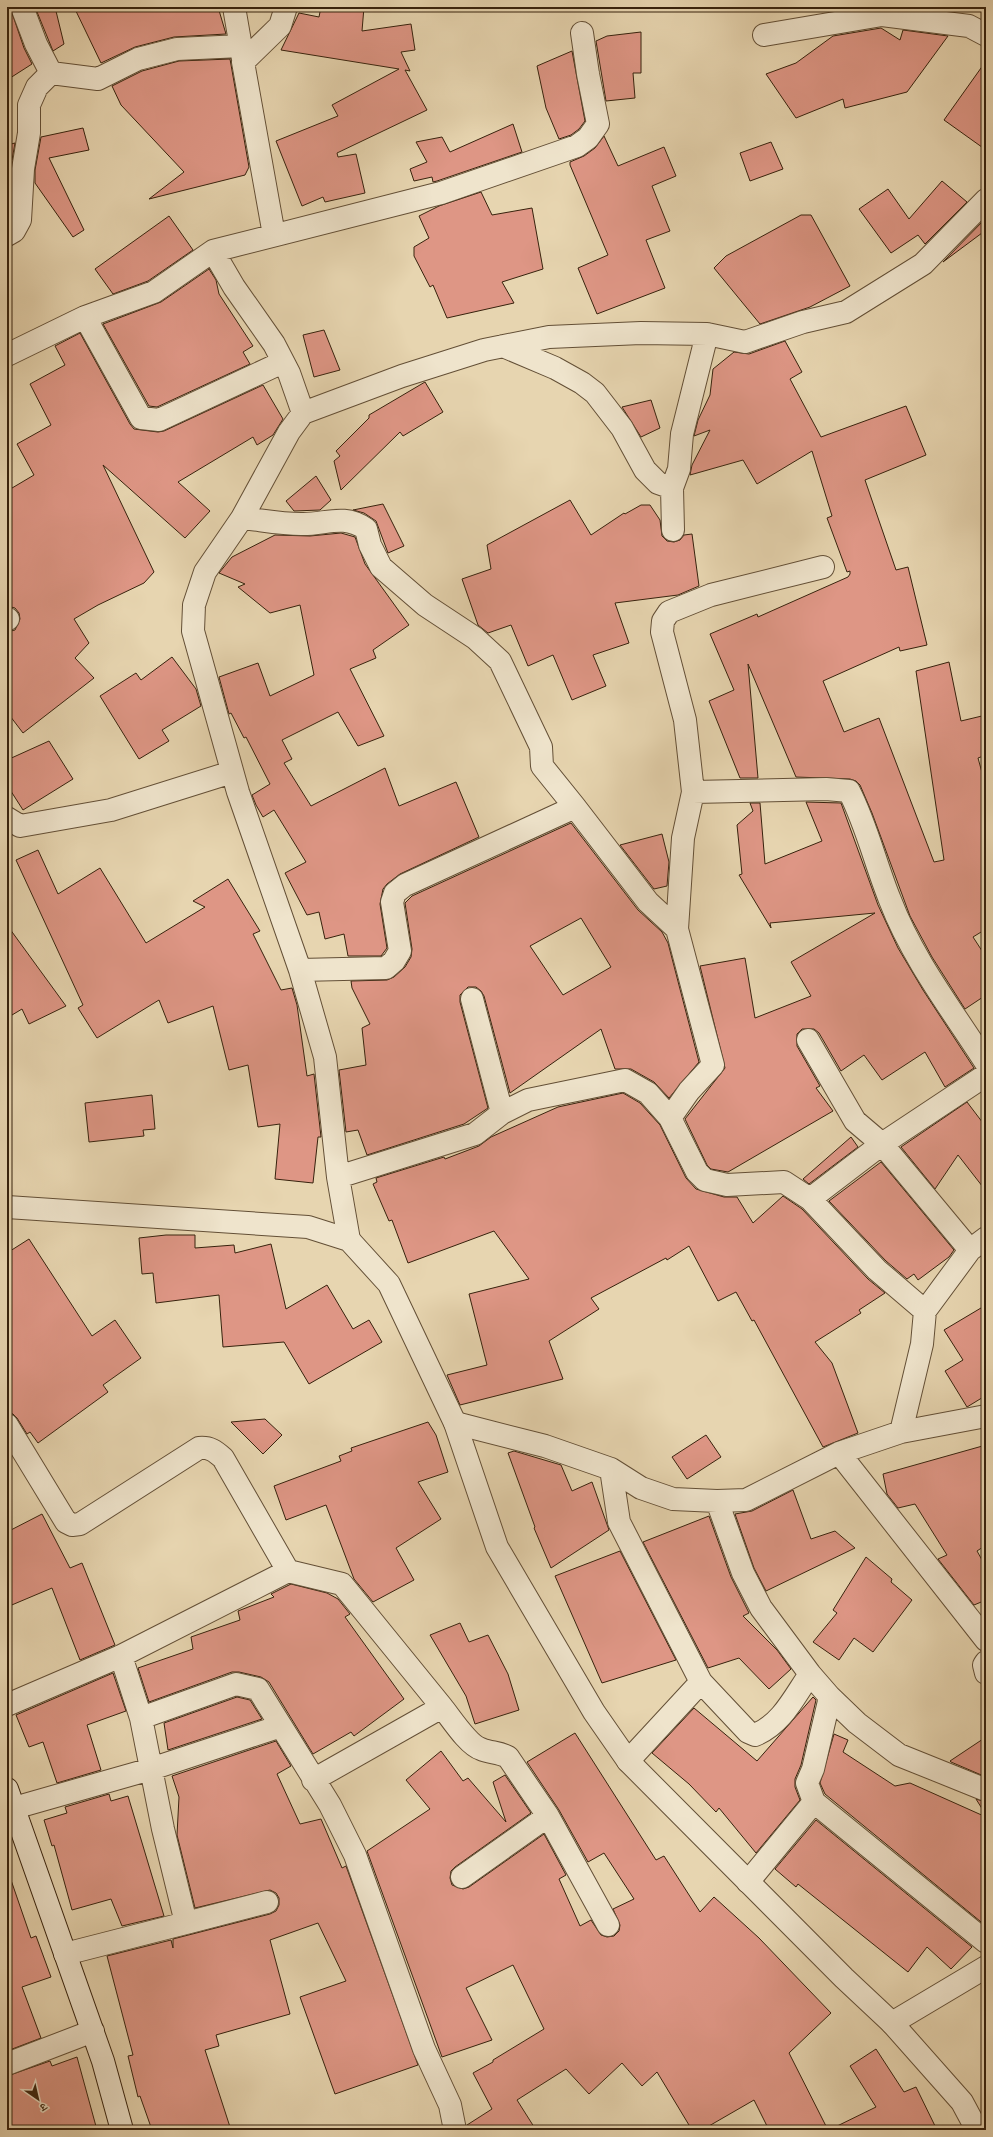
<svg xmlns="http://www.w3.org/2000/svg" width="993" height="2137" font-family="'IM FELL French Canon','Noto Serif Devanagari',serif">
  <rect width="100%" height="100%" fill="#e7d5b0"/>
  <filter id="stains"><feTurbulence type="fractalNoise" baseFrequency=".005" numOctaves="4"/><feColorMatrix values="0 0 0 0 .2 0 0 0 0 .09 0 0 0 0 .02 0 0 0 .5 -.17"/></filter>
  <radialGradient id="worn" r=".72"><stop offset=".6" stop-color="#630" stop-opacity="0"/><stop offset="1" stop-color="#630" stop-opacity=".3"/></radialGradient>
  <!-- building -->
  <path fill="#de9685" stroke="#37220d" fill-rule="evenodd" d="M 7,7 L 10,7 L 24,48 L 32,64 L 7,80 Z
    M 35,7 L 55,7 L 64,44 L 53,51 Z
    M 74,7 L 218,7 L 226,34 L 174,37 L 135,47 L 101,63 Z
    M 321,7 L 364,7 L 362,31 L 411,24 L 415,50 L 401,52 L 410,71 L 405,70 L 427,110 L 337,153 L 338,157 L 356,154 L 365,193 L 325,202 L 323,197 L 302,206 L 276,141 L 338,116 L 332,105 L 399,69 L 281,50 L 299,13 L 319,17 Z
    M 881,28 L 900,40 L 903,30 L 948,36 L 907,92 L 845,108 L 843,99 L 796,118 L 766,74 L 796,63 L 833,36 Z
    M 641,32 L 641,73 L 633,73 L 635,98 L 606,101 L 596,41 L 607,36 Z
    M 572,51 L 585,121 L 579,129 L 571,135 L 559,139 L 546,108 L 537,66 Z
    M 230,59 L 249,167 L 245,175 L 149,199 L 184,172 L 121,105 L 112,86 L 142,71 L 179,61 Z
    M 986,61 L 986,150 L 944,120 Z
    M 513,124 L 522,152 L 437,181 L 433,182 L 432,177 L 414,181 L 410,169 L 427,162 L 416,142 L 442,137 L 450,152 Z
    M 83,128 L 89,150 L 49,158 L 84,230 L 73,237 L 35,183 L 35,170 L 41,137 Z
    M 604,136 L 618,166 L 664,147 L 676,176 L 652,186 L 670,231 L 646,240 L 665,288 L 597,314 L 578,268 L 608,255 L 570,165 L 570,162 L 584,156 L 595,148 Z
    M 771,142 L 783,169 L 750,181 L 740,153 Z
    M 15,143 L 12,160 L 7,145 Z
    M 942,181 L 967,202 L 925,244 L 918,235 L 891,253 L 859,209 L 888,189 L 909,219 Z
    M 481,192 L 492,215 L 532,208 L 543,269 L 502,282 L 514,303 L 447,318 L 433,285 L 430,287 L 414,256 L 414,247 L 429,238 L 419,216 L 439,206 Z
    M 801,215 L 811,215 L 850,286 L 810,307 L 760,324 L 714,268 L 726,256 Z
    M 169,216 L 193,250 L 148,281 L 113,294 L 95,269 Z
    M 986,218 L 986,230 L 943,262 Z
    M 209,269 L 216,280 L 219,294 L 253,346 L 243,352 L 250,364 L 157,407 L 149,406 L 103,324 L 161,302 Z
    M 324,330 L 340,370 L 314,377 L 303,335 Z
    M 80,333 L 130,424 L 134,429 L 158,432 L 164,431 L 263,385 L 283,419 L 273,435 L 257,445 L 253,437 L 178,482 L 210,511 L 185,538 L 103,465 L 154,572 L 144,583 L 98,605 L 74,619 L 89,643 L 75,658 L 94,678 L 23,733 L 7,712 L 7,632 L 15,630 L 20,619 L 19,613 L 15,608 L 7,606 L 7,491 L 34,475 L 17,444 L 51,425 L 30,384 L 65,365 L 55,346 Z
    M 785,341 L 802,372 L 790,379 L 821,437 L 906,406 L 926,455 L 865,480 L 896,570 L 908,567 L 927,645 L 900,651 L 899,647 L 823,681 L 844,732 L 879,718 L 934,862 L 944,860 L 916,671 L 949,662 L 961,721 L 986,715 L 986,755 L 978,758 L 986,787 L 986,929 L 973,937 L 986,957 L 986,995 L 965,1009 L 932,957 L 910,916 L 872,813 L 860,785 L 856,781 L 850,779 L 796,777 L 748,664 L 758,778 L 740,778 L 709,701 L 734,690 L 710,634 L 757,614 L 758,617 L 848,577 L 850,574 L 850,571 L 847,572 L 827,518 L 832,516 L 812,451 L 757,484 L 743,460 L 690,475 L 692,465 L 710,430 L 694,436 L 698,420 L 710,395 L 713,369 L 734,352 L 749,354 Z
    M 425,382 L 443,412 L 403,436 L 400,432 L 341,490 L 334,461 L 340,456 L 336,451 L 369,418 L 369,415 Z
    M 651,400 L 660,428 L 641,437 L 622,407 Z
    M 316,476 L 331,500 L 320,510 L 294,511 L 286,501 Z
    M 570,500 L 591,535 L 624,513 L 625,514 L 641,505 L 650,505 L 660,520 L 662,536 L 667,541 L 674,542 L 680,540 L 684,535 L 692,534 L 699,586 L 678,595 L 615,603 L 629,643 L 593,655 L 606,686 L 572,700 L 553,655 L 528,666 L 511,625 L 488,633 L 478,625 L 462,579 L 491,569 L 487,545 Z
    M 383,504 L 404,546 L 388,553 L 376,521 L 364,513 L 353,510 Z
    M 341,533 L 355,537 L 365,564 L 409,625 L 373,650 L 376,658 L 350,669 L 384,736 L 358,746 L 338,712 L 282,740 L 292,759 L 284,763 L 311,806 L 385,768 L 399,806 L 456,782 L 479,837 L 400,874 L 387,884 L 383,889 L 380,904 L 387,948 L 381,956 L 348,956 L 344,934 L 325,939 L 319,912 L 307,915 L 285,873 L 306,862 L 274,810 L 263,817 L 256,805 L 252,795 L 270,784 L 246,737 L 244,738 L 231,713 L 229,714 L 219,677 L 258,663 L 270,696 L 314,675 L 300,605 L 270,613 L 238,587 L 245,584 L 219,573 L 232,557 L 275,535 L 310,536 Z
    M 172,657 L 196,689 L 201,706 L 162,730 L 169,741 L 139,759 L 100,696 L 136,673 L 141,680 Z
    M 49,741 L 73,779 L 23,810 L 7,785 L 7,760 Z
    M 806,802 L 841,803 L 878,905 L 898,948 L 923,990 L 974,1068 L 945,1087 L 925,1052 L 882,1080 L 864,1055 L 841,1071 L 819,1033 L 814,1029 L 802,1029 L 797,1034 L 797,1046 L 820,1086 L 816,1088 L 833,1111 L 728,1172 L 711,1169 L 707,1165 L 685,1119 L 725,1068 L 700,966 L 745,958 L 755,1018 L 811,996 L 791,962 L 875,913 L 770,923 L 771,928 L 739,875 L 742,874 L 737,825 L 753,811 L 750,803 L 760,803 L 765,864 L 822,841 Z
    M 571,823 L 638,910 L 662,932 L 668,943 L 699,1062 L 669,1098 L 654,1082 L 631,1069 L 615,1069 L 601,1029 L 510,1093 L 484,996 L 481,991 L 476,987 L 468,987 L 460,995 L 460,1002 L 488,1108 L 464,1124 L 367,1155 L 358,1130 L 346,1132 L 339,1070 L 366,1065 L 362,1028 L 370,1024 L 352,988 L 351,981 L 387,980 L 394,977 L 405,967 L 411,957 L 412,949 L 405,903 L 412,896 ZM 581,918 L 611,967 L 563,995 L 530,946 Z
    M 662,834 L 669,862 L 667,886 L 654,889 L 620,845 Z
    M 38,850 L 58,894 L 100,868 L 146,943 L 205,907 L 193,901 L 228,879 L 260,931 L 253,934 L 281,990 L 292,988 L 297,1005 L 307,1076 L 314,1074 L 321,1137 L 318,1137 L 313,1183 L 275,1179 L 280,1124 L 258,1127 L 248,1065 L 229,1070 L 213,1006 L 168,1023 L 159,1000 L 97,1038 L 78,1008 L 83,1005 L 16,860 Z
    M 7,925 L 66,1006 L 29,1024 L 22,1009 L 7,1018 Z
    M 623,1093 L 640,1103 L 660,1125 L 686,1178 L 696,1189 L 724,1197 L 737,1197 L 753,1223 L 783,1196 L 802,1209 L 868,1279 L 885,1293 L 859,1310 L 861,1313 L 815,1342 L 832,1363 L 858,1433 L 823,1447 L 754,1320 L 752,1321 L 736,1292 L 718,1301 L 689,1246 L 667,1260 L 666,1258 L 591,1298 L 599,1309 L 549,1341 L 563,1379 L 460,1405 L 447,1375 L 487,1365 L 469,1294 L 529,1279 L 494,1231 L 408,1263 L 392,1220 L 389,1221 L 373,1184 L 377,1182 L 376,1178 L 444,1157 L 445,1159 L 479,1146 L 491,1137 L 558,1107 Z
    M 152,1095 L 155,1129 L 143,1130 L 144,1136 L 89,1142 L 85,1103 Z
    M 967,1102 L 986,1127 L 986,1191 L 958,1155 L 935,1189 L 901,1147 Z
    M 851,1137 L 858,1147 L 809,1184 L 803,1179 Z
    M 881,1162 L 954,1250 L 949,1257 L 918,1280 L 914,1274 L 907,1279 L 886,1261 L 829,1201 Z
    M 166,1235 L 195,1235 L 195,1248 L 234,1245 L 235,1253 L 271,1244 L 286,1309 L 327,1285 L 353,1329 L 369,1320 L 382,1342 L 309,1384 L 284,1342 L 223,1347 L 219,1295 L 156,1303 L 153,1273 L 142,1274 L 139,1238 Z
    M 29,1239 L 92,1336 L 115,1320 L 141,1358 L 103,1385 L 108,1392 L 38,1443 L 30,1432 L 27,1434 L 17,1418 L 13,1414 L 7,1413 L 7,1253 Z
    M 986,1305 L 986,1398 L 985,1396 L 967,1407 L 945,1371 L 963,1360 L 944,1330 Z
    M 265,1419 L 282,1435 L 263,1454 L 231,1422 Z
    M 428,1422 L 436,1435 L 448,1472 L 418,1482 L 441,1519 L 396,1548 L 414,1580 L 373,1602 L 354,1579 L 326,1505 L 286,1520 L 274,1486 L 341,1461 L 339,1456 L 352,1451 L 351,1448 Z
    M 706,1435 L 721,1457 L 687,1479 L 672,1457 Z
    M 986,1445 L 986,1545 L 977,1551 L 986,1567 L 986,1600 L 974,1605 L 938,1559 L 947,1555 L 915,1504 L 898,1508 L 887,1494 L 883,1474 Z
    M 514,1451 L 561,1465 L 572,1491 L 592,1482 L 609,1530 L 551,1568 L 534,1528 L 535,1527 L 508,1453 Z
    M 793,1490 L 811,1539 L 835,1531 L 855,1548 L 766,1591 L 754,1568 L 735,1514 L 752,1511 Z
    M 42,1514 L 70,1568 L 82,1563 L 115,1645 L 80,1660 L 52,1588 L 7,1607 L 7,1532 Z
    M 709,1516 L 731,1577 L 749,1613 L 743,1616 L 777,1650 L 791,1669 L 769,1689 L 739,1658 L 708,1668 L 643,1542 Z
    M 620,1551 L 676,1660 L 602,1683 L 555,1576 Z
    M 866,1557 L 892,1579 L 891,1582 L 912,1600 L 873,1652 L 854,1638 L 839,1660 L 813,1642 L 837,1613 L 833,1610 Z
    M 291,1584 L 327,1593 L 338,1599 L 350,1614 L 345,1617 L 404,1699 L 354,1736 L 351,1732 L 313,1754 L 269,1682 L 261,1677 L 239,1672 L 232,1672 L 149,1702 L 138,1668 L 193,1649 L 191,1637 L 240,1620 L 238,1611 L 274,1597 L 271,1594 Z
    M 460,1623 L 469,1642 L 488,1635 L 508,1674 L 519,1710 L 475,1724 L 466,1696 L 430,1635 Z
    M 113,1673 L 126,1711 L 87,1725 L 101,1770 L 57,1783 L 43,1742 L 29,1747 L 16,1715 Z
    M 237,1697 L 250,1700 L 262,1719 L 168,1750 L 164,1723 Z
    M 813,1697 L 816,1700 L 801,1765 L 795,1779 L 795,1787 L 800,1800 L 756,1853 L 719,1808 L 716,1812 L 689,1784 L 652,1753 L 694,1708 L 757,1761 Z
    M 575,1733 L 656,1860 L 664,1856 L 700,1912 L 714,1897 L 759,1938 L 831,2013 L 789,2053 L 828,2130 L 769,2130 L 754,2100 L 702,2130 L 692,2130 L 657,2072 L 642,2086 L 622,2063 L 589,2094 L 566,2069 L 517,2100 L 536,2130 L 467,2130 L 467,2125 L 492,2109 L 473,2073 L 493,2062 L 493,2060 L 544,2029 L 513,1965 L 466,1988 L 492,2040 L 442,2057 L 367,1851 L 430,1809 L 406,1780 L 441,1751 L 463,1781 L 468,1778 L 506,1822 L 493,1782 L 505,1775 L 531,1813 L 455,1867 L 451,1871 L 450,1878 L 452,1885 L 463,1889 L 469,1887 L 544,1834 L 566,1875 L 559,1879 L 580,1926 L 591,1920 L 601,1935 L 607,1937 L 614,1936 L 619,1931 L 620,1925 L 613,1909 L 634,1899 L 604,1853 L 588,1862 L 559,1810 L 527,1762 Z
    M 834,1734 L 848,1740 L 843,1752 L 895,1786 L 910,1783 L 986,1817 L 986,1926 L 825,1794 L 820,1783 Z
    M 986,1737 L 986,1777 L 951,1762 L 950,1761 Z
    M 276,1741 L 291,1766 L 277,1774 L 300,1824 L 321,1819 L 342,1868 L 346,1866 L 418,2065 L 335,2094 L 300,1997 L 346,1981 L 318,1923 L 270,1940 L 290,2014 L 216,2035 L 219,2046 L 205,2050 L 231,2130 L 152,2130 L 140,2096 L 138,2097 L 128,2056 L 133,2055 L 107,1956 L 171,1940 L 173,1948 L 173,1939 L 270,1914 L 276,1911 L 279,1905 L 279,1898 L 276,1893 L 270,1890 L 195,1908 L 177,1835 L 179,1797 L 172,1776 Z
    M 109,1794 L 111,1801 L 128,1796 L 164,1916 L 122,1926 L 111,1899 L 72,1910 L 54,1845 L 52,1846 L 44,1820 L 67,1813 L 65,1807 Z
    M 976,1799 L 986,1802 L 986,1815 Z
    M 816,1820 L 972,1947 L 951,1969 L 927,1947 L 908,1972 L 798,1884 L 796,1887 L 775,1869 Z
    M 11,1880 L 31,1938 L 36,1936 L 51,1977 L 22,1987 L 41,2038 L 7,2051 L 7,1881 Z
    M 876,2049 L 904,2092 L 916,2087 L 937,2130 L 829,2130 L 876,2107 L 850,2066 Z
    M 77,2057 L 97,2130 L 7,2130 L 7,2076 L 50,2061 L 52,2066 Z"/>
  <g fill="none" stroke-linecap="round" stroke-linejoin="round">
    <defs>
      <path id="minor" d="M 234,7 L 243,59
        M 764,35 L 882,15 L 969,26 L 986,35
        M 51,73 L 98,79 L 138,59 L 177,49 L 241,46
        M 7,235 L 14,231 L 20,220 L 23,169 L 29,133 L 29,105 L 37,87 L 51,73 L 36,44 L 22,7
        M 274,235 L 243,62 L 280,26 L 286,7
        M 213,251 L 234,287 L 274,344 L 289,373 L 303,413
        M 85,317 L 141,418 L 159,420 L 283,362
        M 503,346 L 555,368 L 582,383 L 595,393 L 622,428 L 645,470 L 658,483 L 672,488
        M 7,355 L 85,317 L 154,292 L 213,251 L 441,193 L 577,146 L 588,138 L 598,124 L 588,74 L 582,33
        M 242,518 L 289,432 L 303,413 L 402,376 L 484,350 L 549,337 L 641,333 L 707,334 L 745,342 L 803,322 L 846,312 L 923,264 L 986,200
        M 673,530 L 672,488 L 679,469 L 682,434 L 707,334
        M 7,619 L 8,619
        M 693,792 L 685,720 L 662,632 L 663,621 L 669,612 L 711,595 L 823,567
        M 7,818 L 20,826 L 111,810 L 232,772
        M 677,929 L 683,838 L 693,792 L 826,789 L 849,791 C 867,826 875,863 890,900 C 912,958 952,1010 986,1063
        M 300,970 L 238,792 L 193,631 L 194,605 L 205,572 L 242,518 C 261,520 281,524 301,524 C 325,525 343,513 366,529 L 370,545 L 381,567 L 425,605 L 475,638 L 500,661 L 541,747 L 542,766 L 575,807
        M 472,999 L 502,1113
        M 808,1040 L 855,1121 L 882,1144 L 810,1199
        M 338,1177 L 325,1057 L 300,970 L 386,968 L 394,961 L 400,951 L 392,902 L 395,893 L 405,885 L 575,807 L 648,902 L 677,929 L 713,1065 L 689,1091 L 670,1118
        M 349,1240 L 338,1177 L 475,1134 L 502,1113 L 528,1100 L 625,1080 L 648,1093 L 670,1118 L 697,1172 L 705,1180 L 727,1185 L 784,1182 L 810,1199 L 877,1270 L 925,1311 L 922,1344 L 901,1432
        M 970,1250 L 882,1144 L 986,1075
        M 925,1311 L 970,1250 L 986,1238
        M 455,1423 L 545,1446 L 611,1469 L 641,1488 L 673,1499 L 717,1501 L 746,1500 L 839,1453 L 901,1432 L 986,1416
        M 7,1425 L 66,1522 L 72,1525 L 80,1524 L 199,1448 C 210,1447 215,1451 223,1458 L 288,1571
        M 839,1453 L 986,1640
        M 611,1469 L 619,1522 L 701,1682 L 628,1761
        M 717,1501 L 743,1573 L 761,1608 L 810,1674 L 830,1697 L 857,1723 L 899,1755 L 986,1790
        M 986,1662 L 984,1665 L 986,1673
        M 701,1682 L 748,1732 L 755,1735 C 782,1724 794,1697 810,1674
        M 7,1705 L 121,1656 L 288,1571 L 342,1584 L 442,1707 L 313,1780
        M 442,1707 C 451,1718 468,1745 481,1749 C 490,1753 499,1752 508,1757 L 548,1816 L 608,1925
        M 141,1718 L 236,1684 L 258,1689 L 281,1726
        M 814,1802 L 986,1942
        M 14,1808 L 151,1769 L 281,1726 L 330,1805 L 355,1855 L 424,2049 L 450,2105 L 455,2130
        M 462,1877 L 548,1816
        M 748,1882 L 814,1802 L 807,1783 L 813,1769 L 830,1697
        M 186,1923 L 267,1902
        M 65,1954 L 186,1923 L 163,1829 L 141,1718 L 121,1656
        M 892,2023 L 986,1967
        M 7,2064 L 93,2031"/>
      <path id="tertiary" d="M 7,1207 L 308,1227 L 349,1240 L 389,1284 L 455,1423 L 497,1547 L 594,1712 L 628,1761 L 844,1978 L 892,2023 L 962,2102 L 977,2130"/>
      <path id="secondary" d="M 7,1789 L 103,2061 L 122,2130"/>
    </defs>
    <!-- minor casing -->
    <use href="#minor" stroke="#634f36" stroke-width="24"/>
    <!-- tertiary casing -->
    <use href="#tertiary" stroke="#634f36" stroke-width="24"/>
    <!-- secondary casing -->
    <use href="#secondary" stroke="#37220d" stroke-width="24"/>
    <!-- minor -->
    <use href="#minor" stroke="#efe4cc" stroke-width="22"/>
    <!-- tertiary -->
    <use href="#tertiary" stroke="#efe4cc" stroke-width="22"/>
    <!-- secondary -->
    <use href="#secondary" stroke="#efe4cc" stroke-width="22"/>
  </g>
  <!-- margin -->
  <rect width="993" height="2137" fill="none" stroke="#e7d5b0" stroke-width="24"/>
  <rect x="8" y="8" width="977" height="2121" fill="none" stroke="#37220d" stroke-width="2"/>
  <rect x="12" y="12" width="969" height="2113" fill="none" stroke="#37220d"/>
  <!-- north arrow -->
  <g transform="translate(38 2099) rotate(146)" stroke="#efe4cc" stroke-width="3" paint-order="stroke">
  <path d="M0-3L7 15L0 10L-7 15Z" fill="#37220d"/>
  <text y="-6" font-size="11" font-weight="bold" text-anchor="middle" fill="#37220d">उ</text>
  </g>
  <rect width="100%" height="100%" filter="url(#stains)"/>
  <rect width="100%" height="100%" fill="url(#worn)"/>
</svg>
